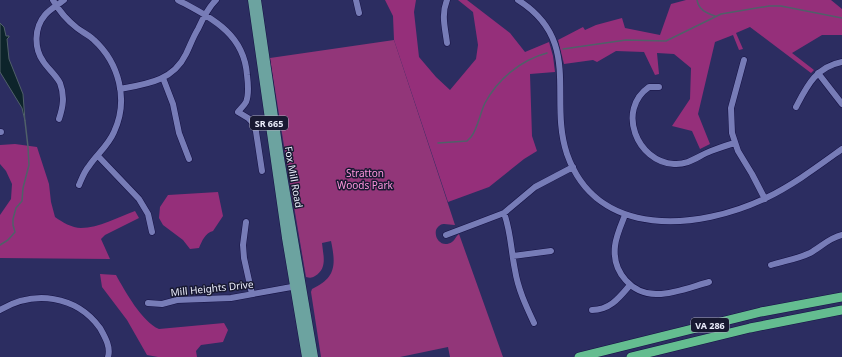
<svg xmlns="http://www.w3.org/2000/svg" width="842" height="357" font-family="'Noto Sans',sans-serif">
  <rect width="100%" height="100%" fill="#2c2d61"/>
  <!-- green -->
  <path fill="#923679" d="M 394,40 L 455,225 C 446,225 441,221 436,230 C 434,240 443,248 452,242 C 455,240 456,236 459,234 L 503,357 L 450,357 L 448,347 L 400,357 L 321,357 L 311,292 L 312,289 C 336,278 336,265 331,241 L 322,243 C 323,255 328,268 315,276 C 312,278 310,278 306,277 L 290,183 L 293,183 L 288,171 L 270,58 Z"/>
  <!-- forest -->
  <path fill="#952f7a" d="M 385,0 L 416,0 L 414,12 L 419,57 L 436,77 L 450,90 L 476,59 L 478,45 L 473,12 L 458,0 L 467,0 L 510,33 L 525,52 L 549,42 L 553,56 L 555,72 L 530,74 L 532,136 L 537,151 L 524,159 L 489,187 L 448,202 L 394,40 L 393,16 Z
    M 686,0 L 831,0 L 842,9 L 842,35 L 822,35 L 792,53 L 814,70 L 811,73 L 750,27 L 736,33 L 743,49 L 739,50 L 733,35 L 715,42 L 698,114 L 710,144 L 700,149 L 692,131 L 672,126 L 690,99 L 691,68 L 674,54 L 657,53 L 659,74 L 655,75 L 644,52 L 616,51 L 597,62 L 593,60 L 564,64 L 558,40 L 583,27 L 585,30 L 596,25 L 622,18 L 625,28 L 660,35 L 671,4 Z
    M 15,144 L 37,147 L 49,184 L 51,202 L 55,217 C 62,222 72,228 81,228 C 99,228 118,217 135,211 L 139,218 L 105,235 L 101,239 L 110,259 L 0,258 L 0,215 L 11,199 L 12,184 L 6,171 L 0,164 L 0,145 Z
    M 218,192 L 223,216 L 213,231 C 205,233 202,241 199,248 L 190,249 L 183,240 L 163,225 L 159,218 L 160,207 L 168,195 Z
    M 100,274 L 116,275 C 125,291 142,322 159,329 L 224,323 L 228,330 L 223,342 L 201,345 L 196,351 L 197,357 L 158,357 L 147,355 L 127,320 L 102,287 Z"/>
  <!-- water -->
  <path fill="#0d242b" stroke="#506069" d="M 0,23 L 4,27 L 6,36 L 9,36 L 9,37 L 7,39 L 9,59 L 23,94 L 25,121 L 22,108 L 0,72 Z"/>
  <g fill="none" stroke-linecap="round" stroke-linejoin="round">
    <!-- stream -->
    <path stroke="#506069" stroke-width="1.5" d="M 697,0 C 699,10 706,13 715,16
      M 563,49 L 626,40 L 666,41 L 721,14 L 769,6 L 781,6 L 842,18
      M 438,143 L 467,141 L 471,137 C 478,128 480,113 485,103 C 498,79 521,60 547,53
      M 0,245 L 8,240 L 15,232 L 13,225 L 13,219 L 16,208 L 22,201 L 23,188 L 29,165 L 28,147 L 25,121"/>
    <defs>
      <path id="minor" d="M 53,0 C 59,11 67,20 77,28 C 82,32 89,35 94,40 C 119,63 129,100 114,132 C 108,146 97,154 89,166 C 84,172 82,178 79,185
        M 178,0 C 211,18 244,33 247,75 C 248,83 249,95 246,102 C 244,106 240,109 238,112 L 248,118 L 255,125 L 262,171
        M 356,0 L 359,13
        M 518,0 C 583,41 548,98 567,154 C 597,240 699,230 766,198 C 793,185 817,167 842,149
        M 447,43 C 445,27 441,15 447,0
        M 744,60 L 731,108 L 732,133 L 738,151 L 752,174 L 765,199
        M 818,73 L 842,104
        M 163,78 L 173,104 L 179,133 L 189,159
        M 659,87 L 649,87 C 616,110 637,162 674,164 C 689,165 698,156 711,151 C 719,148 727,145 735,143
        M 120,89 C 147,84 173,81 186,54 C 190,46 193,37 198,29 C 203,18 208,8 216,0
        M 796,107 C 807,86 816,67 842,62
        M 59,119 C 63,107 65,96 60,83 C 56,75 48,69 43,61 C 34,48 34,28 45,15 C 50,9 58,5 64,0
        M 0,132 L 1,132
        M 98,156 L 139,199 L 148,214 L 152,232
        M 504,213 C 511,232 511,251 515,270 C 518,289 526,306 534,323
        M 625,215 C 621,225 616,236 615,246 C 612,272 632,295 658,294 C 674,294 694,286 709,282
        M 246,222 L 243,245 L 244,258 L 252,294
        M 446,235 L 504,213 L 535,187 L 573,167
        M 513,256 L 551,251
        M 771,265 C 783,261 798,259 810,253 C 821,247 829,238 842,235
        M 148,303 L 162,304 L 177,300 L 231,298 L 297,286
        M 0,310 C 34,290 76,295 100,328 C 105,337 111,347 108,357
        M 592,310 C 610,310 619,298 630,285"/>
      <path id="major" d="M 252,0 L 286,238 L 306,357
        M 257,0 L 280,158 L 314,357"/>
      <path id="highway" d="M 579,357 L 761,312 L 842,297
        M 631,357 L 750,328 L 842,310"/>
    </defs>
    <!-- minor casing -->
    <use href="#minor" stroke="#161244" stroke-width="7"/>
    <!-- major casing -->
    <use href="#major" stroke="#161244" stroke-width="9"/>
    <!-- highway casing -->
    <use href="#highway" stroke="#161244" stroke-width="10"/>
    <!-- minor -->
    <use href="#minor" stroke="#777cb7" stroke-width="6"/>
    <!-- major -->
    <use href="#major" stroke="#6ca3a0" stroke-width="8"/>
    <!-- highway -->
    <use href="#highway" stroke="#64bd90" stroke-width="9"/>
  </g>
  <g text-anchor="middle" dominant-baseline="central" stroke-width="3" stroke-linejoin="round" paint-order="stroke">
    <!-- shield labels -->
    <g fill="#181931" stroke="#acadbe" stroke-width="1">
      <rect x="250" y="116" width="38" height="14" rx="3"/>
      <rect x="691" y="318" width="38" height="14" rx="3"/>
    </g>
    <g font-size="9" font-weight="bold" fill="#ebedfb">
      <text x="269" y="123">SR 665</text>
      <text x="710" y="325">VA 286</text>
    </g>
    <!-- park labels -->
    <g font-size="10" fill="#fe95dd" stroke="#181931">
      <text x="365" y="173">Stratton<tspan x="365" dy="12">Woods Park</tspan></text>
    </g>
    <!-- street labels -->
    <g font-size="10" fill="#ebedfb" stroke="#181931">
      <text transform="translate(294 177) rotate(80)">Fox Mill Road</text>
      <text transform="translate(212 288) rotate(-6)">Mill Heights Drive</text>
    </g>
  </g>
</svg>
